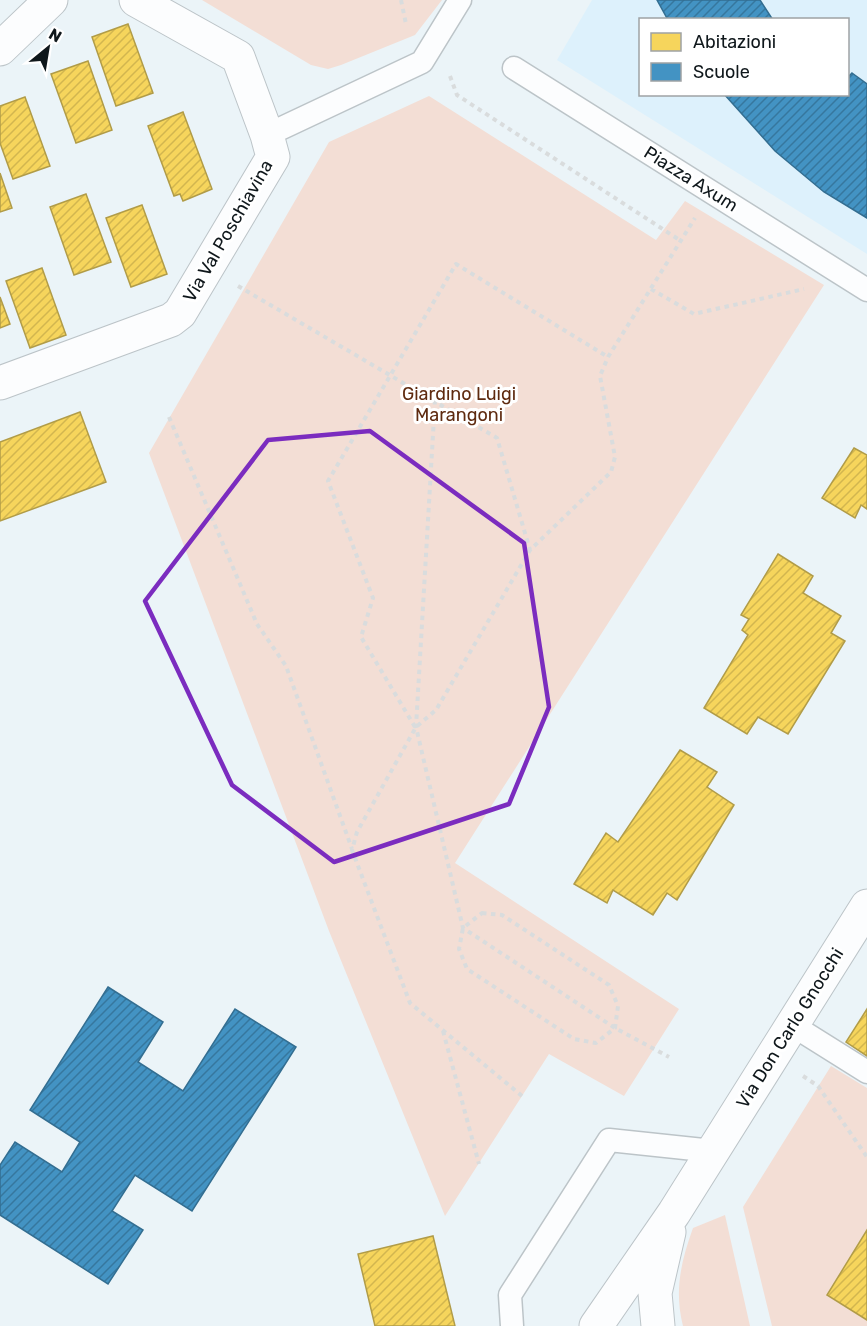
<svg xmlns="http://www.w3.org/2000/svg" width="867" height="1326" font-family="Rubik,sans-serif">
  <defs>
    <pattern id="homes-hatch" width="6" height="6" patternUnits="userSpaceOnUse" patternTransform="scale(1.5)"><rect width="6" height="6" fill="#f6d55c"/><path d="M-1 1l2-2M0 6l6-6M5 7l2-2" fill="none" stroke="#d2b64f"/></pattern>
    <pattern id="schools-hatch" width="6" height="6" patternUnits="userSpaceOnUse" patternTransform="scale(1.5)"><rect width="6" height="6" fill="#4393c3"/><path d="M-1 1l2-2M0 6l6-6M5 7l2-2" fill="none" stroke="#36779e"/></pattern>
  </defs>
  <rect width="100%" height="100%" fill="#ebf4f8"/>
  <!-- built -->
  <path fill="#ddf1fc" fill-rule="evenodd" d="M 592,0 L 867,0 L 867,254 L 557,60 ZM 640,20 L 848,20 L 848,94 L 640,94 Z"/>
  <!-- green -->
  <path fill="#f3ded5" d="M 202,0 L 442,0 L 415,35 L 341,65 L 328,69 L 311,65 Z
    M 429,96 L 656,240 L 685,201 L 824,285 L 455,863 L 679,1009 L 624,1096 L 549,1054 L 445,1216 L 329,931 L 149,453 L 329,142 Z
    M 831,1066 L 867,1088 L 867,1230 L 827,1295 L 867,1320 L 867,1326 L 772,1326 L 743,1207 Z
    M 725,1215 L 750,1326 L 683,1326 C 674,1291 681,1261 693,1228 Z"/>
  <!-- homes -->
  <path fill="url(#homes-hatch)" stroke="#b19c48" stroke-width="1.5" d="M 128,24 L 153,93 L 116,106 L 92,37 Z
    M 88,61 L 112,130 L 76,143 L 51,74 Z
    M 25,97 L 50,166 L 13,179 L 0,143 L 0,106 Z
    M 183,112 L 212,189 L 183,201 L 180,194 L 174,196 L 148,126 Z
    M 0,173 L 12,208 L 0,212 Z
    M 86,194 L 111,262 L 74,275 L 50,207 Z
    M 142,205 L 167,274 L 131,287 L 106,218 Z
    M 42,268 L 66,335 L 30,348 L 6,281 Z
    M 0,297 L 10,324 L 0,328 Z
    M 80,412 L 106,482 L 0,521 L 0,442 Z
    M 854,448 L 867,455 L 867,509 L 861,505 L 855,518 L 822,498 Z
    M 778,554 L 813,576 L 803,593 L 841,616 L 831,633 L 845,641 L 788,734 L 758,717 L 747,734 L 704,708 L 748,635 L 742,630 L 749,619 L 741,615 Z
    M 680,750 L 717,772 L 707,787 L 734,805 L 677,900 L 667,893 L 653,915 L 613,890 L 607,903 L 574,884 L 606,833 L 618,842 Z
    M 867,1009 L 867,1056 L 846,1042 Z
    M 867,1230 L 867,1320 L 827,1295 Z
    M 433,1236 L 455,1326 L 375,1326 L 358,1254 Z"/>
  <!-- schools -->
  <path fill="url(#schools-hatch)" stroke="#336e91" stroke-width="1.5" d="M 657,0 L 760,0 L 773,20 L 668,20 Z
    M 852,73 L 867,84 L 867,218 L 824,192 L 775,151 L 724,94 L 848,94 L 848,77 Z
    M 108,987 L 163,1022 L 138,1062 L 183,1091 L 235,1009 L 296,1047 L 192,1211 L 135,1175 L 112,1211 L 143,1230 L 108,1284 L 0,1215 L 0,1165 L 15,1142 L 62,1172 L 80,1142 L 30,1110 Z"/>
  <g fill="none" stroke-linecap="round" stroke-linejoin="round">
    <defs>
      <path id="service" d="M 514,68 L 867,290
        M 267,135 L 422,62 L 460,0
        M 792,1025 L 867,1072
        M 512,1326 L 510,1295 L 609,1140 L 713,1151"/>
      <path id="minor" d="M 0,49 L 51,0
        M 0,383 L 171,320 L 180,313 L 273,157 L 267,135 L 238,57 L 136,0
        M 596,1326 L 674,1213 L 867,906
        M 658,1326 L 655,1293 L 669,1232"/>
    </defs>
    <!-- service casing -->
    <use href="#service" stroke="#bcc4c8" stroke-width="25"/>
    <!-- minor casing -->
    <use href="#minor" stroke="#bcc4c8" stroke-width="35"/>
    <!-- path -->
    <path stroke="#d9dcdd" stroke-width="4" stroke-dasharray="4.5 4.5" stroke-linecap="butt" d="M 401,0 L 406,24
      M 450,76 L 457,95 L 681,241
      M 238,286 L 497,438 L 530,550
      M 651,289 L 694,314 L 804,289
      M 435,400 L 416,727 L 463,928 L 615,1028 L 669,1057
      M 169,417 L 257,624 L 286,666 L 352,849
      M 415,727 L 361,637 L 373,598 L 328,481 L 456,264 L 608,357
      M 482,913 L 502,915 L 609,985 L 618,1006 L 615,1028 L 596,1043 L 574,1039 L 467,969 L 459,949 L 463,928 Z
      M 443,1031 L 479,1164
      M 803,1076 L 818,1086 L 867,1157
      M 522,1096 L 410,1003 L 352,850 L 357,832 L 416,727 L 436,710 L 530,550 L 611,472 L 615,457 L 600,376 L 608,357 L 695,218"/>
    <!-- service -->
    <use href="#service" stroke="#fcfdfe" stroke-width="22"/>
    <!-- minor -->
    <use href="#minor" stroke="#fcfdfe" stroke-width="33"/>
  </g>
  <!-- marked area -->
  <path fill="none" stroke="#7b2cbf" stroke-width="4.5" stroke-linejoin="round" d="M 370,431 L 524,543 L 549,707 L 509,804 L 334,862 L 232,785 L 145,601 L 268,440 Z"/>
  <g text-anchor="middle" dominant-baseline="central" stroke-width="6" stroke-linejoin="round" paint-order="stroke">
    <!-- street labels -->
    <g font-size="18" fill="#0f171b" stroke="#fff">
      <text transform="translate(691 179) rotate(32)">Piazza Axum</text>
      <text transform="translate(228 231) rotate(-60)">Via Val Poschiavina</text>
      <text transform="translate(790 1028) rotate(-58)">Via Don Carlo Gnocchi</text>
    </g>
    <!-- park labels -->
    <g font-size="18" fill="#5e2a0f" stroke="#fff">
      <text x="459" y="394">Giardino Luigi<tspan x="459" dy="21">Marangoni</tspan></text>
    </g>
  </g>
  <!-- legend -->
  <rect x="639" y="18" width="210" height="78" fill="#ffffff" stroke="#9fa2a4" stroke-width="1.5"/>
  <rect x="651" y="33" width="30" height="18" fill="#f6d55c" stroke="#9fa2a4" stroke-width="1.5"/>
  <text x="693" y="48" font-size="18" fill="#0f171b">Abitazioni</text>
  <rect x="651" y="63" width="30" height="18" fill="#4393c3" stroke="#9fa2a4" stroke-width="1.5"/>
  <text x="693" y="78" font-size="18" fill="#0f171b">Scuole</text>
  <!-- north arrow -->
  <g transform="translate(48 48) rotate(30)" stroke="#ffffff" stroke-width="4.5" paint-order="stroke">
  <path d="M0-4.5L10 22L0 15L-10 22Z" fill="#0f171b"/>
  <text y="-9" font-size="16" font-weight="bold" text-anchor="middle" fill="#0f171b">N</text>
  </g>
</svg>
